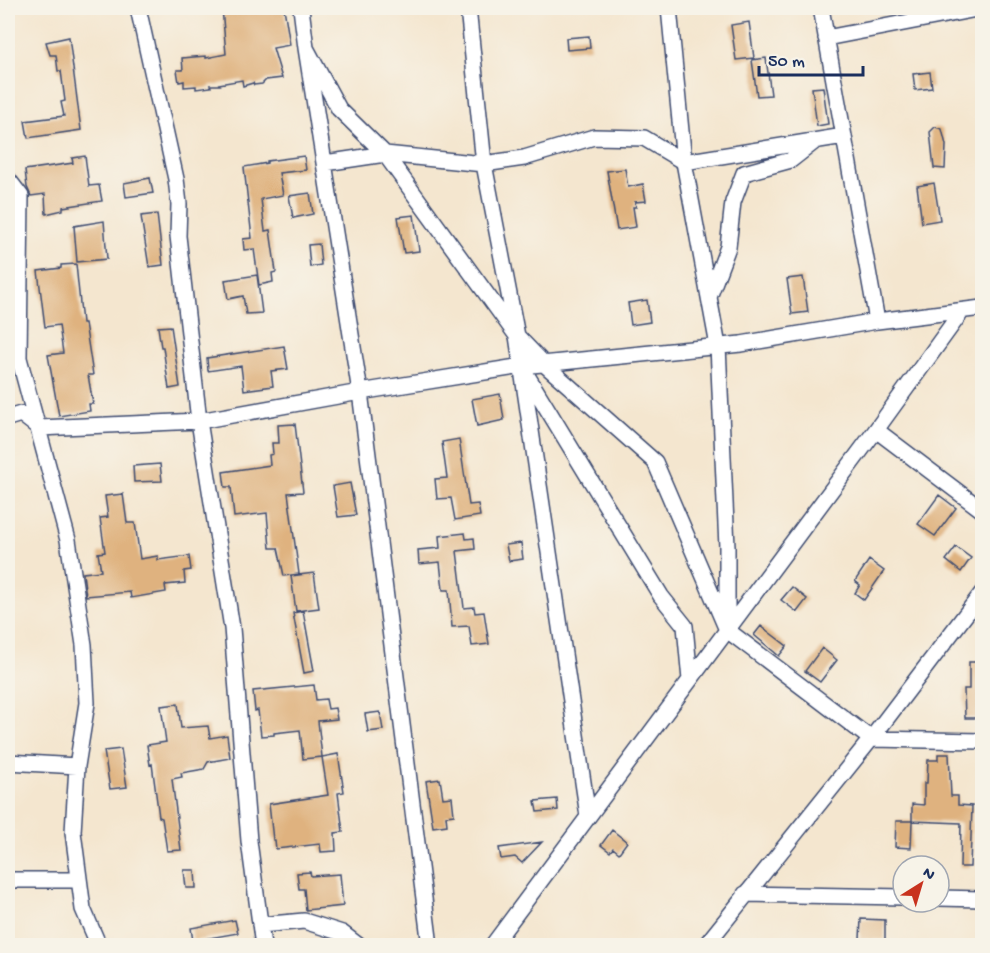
<svg xmlns="http://www.w3.org/2000/svg" width="990" height="953" font-family="'Gochi Hand',sans-serif">
  <rect width="100%" height="100%" fill="#f7f3e8"/>
  <filter id="ink" filterUnits="userSpaceOnUse"><feTurbulence type="fractalNoise" baseFrequency=".0167" numOctaves="2"/><feDisplacementMap in="SourceGraphic" scale="12" xChannelSelector="R" yChannelSelector="G"/><feConvolveMatrix kernelMatrix="1 2 1 2 8 2 1 2 1" color-interpolation-filters="sRGB"/></filter>
  <filter id="wash" filterUnits="userSpaceOnUse"><feTurbulence type="fractalNoise" baseFrequency=".008" numOctaves="4" result="noise"/><feDisplacementMap in="SourceGraphic" scale="24" xChannelSelector="R" yChannelSelector="G"/><feGaussianBlur stdDeviation="1.35" result="paint"/><feColorMatrix in="noise" values="0 0 0 0 0 0 0 0 0 0 0 0 0 0 0 0 0 1.4 0 .05"/><feComposite in="paint" operator="in"/></filter>
  <g filter="url(#wash)">
    <rect width="100%" height="100%" fill="#f4e6cf"/>
    <g id="blocks">
      <!-- building -->
      <path fill="#dfb27f" d="M 222,8 L 284,8 L 290,45 L 273,48 L 282,78 L 266,80 L 262,84 L 254,85 L 253,83 L 243,86 L 242,80 L 219,84 L 220,85 L 210,85 L 211,87 L 196,89 L 196,86 L 184,87 L 184,81 L 179,82 L 177,70 L 183,70 L 182,58 L 206,56 L 206,58 L 226,54 Z
        M 749,22 L 754,58 L 736,60 L 731,25 Z
        M 589,36 L 590,48 L 567,50 L 566,38 Z
        M 69,37 L 81,130 L 28,138 L 25,121 L 64,116 L 61,102 L 65,101 L 61,71 L 58,71 L 56,55 L 50,55 L 46,42 Z
        M 766,58 L 771,95 L 757,96 L 752,60 Z
        M 930,72 L 932,88 L 915,90 L 913,74 Z
        M 823,87 L 828,124 L 817,126 L 812,88 Z
        M 935,127 L 942,129 L 946,145 L 945,169 L 934,168 L 930,132 Z
        M 85,156 L 89,186 L 99,185 L 102,201 L 63,207 L 63,210 L 46,214 L 45,194 L 31,196 L 27,187 L 25,170 L 73,163 L 72,158 Z
        M 304,156 L 306,170 L 279,173 L 283,195 L 261,199 L 265,231 L 270,230 L 276,272 L 272,273 L 273,282 L 259,285 L 254,249 L 244,250 L 243,239 L 252,238 L 244,167 L 267,163 L 267,161 Z
        M 625,169 L 628,187 L 643,184 L 646,201 L 635,202 L 636,207 L 633,207 L 636,227 L 617,230 L 607,171 Z
        M 150,178 L 153,193 L 126,197 L 124,183 Z
        M 934,183 L 940,220 L 922,223 L 917,186 Z
        M 310,193 L 313,214 L 293,218 L 289,196 Z
        M 157,214 L 163,265 L 149,267 L 141,216 Z
        M 414,215 L 419,251 L 404,253 L 398,217 Z
        M 104,221 L 107,259 L 77,262 L 74,226 Z
        M 319,244 L 321,265 L 310,267 L 308,245 Z
        M 76,264 L 82,323 L 85,323 L 93,375 L 88,375 L 93,404 L 89,404 L 90,411 L 59,416 L 48,355 L 63,353 L 59,325 L 45,327 L 38,271 L 61,268 L 61,265 Z
        M 257,275 L 262,313 L 246,314 L 243,296 L 228,299 L 225,280 Z
        M 803,277 L 808,312 L 792,314 L 787,279 Z
        M 647,300 L 650,322 L 631,325 L 628,303 Z
        M 171,326 L 180,387 L 169,389 L 163,347 L 161,347 L 158,327 Z
        M 284,346 L 288,369 L 271,371 L 273,386 L 244,390 L 241,366 L 208,371 L 207,358 Z
        M 500,394 L 504,420 L 477,426 L 472,399 Z
        M 295,424 L 303,492 L 288,493 L 299,574 L 284,576 L 278,548 L 270,548 L 267,513 L 234,517 L 231,487 L 225,487 L 223,472 L 270,465 L 269,455 L 273,454 L 272,443 L 279,443 L 278,425 Z
        M 459,439 L 469,505 L 478,504 L 480,516 L 455,520 L 451,498 L 437,499 L 435,479 L 447,478 L 442,442 Z
        M 160,464 L 162,481 L 134,482 L 133,466 Z
        M 350,483 L 356,515 L 338,517 L 333,486 Z
        M 123,494 L 127,523 L 135,523 L 140,559 L 158,556 L 158,560 L 189,556 L 191,570 L 184,571 L 185,583 L 165,585 L 166,592 L 131,598 L 130,592 L 86,596 L 83,573 L 101,571 L 98,553 L 105,552 L 100,518 L 108,517 L 105,496 Z
        M 939,495 L 956,508 L 935,536 L 918,524 Z
        M 465,533 L 466,539 L 474,538 L 475,549 L 457,551 L 464,608 L 474,607 L 475,613 L 484,612 L 489,644 L 472,646 L 469,626 L 452,627 L 449,590 L 443,590 L 440,562 L 419,564 L 418,550 L 440,548 L 439,536 Z
        M 521,543 L 523,559 L 509,561 L 506,545 Z
        M 956,547 L 971,558 L 961,572 L 946,560 Z
        M 869,560 L 884,571 L 864,600 L 855,593 L 860,585 L 855,581 Z
        M 314,573 L 319,608 L 296,611 L 291,576 Z
        M 792,587 L 807,599 L 797,612 L 781,600 Z
        M 303,611 L 314,671 L 304,673 L 293,613 Z
        M 761,626 L 787,646 L 779,656 L 754,635 Z
        M 822,648 L 837,660 L 820,682 L 805,671 Z
        M 969,662 L 982,662 L 982,678 L 979,678 L 981,714 L 978,714 L 978,718 L 965,718 L 964,689 L 969,689 Z
        M 314,685 L 316,700 L 326,699 L 328,709 L 335,708 L 337,719 L 318,721 L 322,757 L 303,759 L 300,730 L 274,733 L 274,735 L 261,736 L 258,710 L 255,711 L 253,691 Z
        M 178,704 L 181,728 L 208,726 L 210,738 L 227,735 L 230,758 L 208,762 L 204,769 L 181,773 L 182,777 L 172,779 L 181,850 L 167,851 L 162,818 L 159,817 L 152,764 L 150,765 L 147,745 L 166,742 L 161,706 Z
        M 380,712 L 383,730 L 368,732 L 365,714 Z
        M 121,749 L 127,787 L 110,789 L 104,751 Z
        M 338,754 L 344,792 L 338,793 L 343,832 L 335,833 L 336,851 L 321,852 L 320,844 L 276,849 L 275,840 L 273,840 L 269,804 L 328,795 L 322,757 Z
        M 938,754 L 949,754 L 951,796 L 958,796 L 958,805 L 972,806 L 970,867 L 960,867 L 961,823 L 912,821 L 912,804 L 924,805 L 924,783 L 927,783 L 928,760 L 938,760 Z
        M 440,779 L 443,798 L 452,797 L 454,815 L 446,816 L 447,825 L 433,827 L 426,781 Z
        M 557,799 L 558,810 L 537,812 L 535,801 Z
        M 896,821 L 912,821 L 911,848 L 895,847 Z
        M 612,830 L 627,842 L 619,853 L 613,848 L 610,852 L 601,845 Z
        M 542,842 L 522,863 L 515,857 L 501,859 L 499,848 Z
        M 184,870 L 195,870 L 196,888 L 186,888 Z
        M 310,872 L 311,876 L 340,874 L 343,906 L 306,910 L 304,889 L 299,889 L 297,873 Z
        M 861,919 L 885,920 L 885,940 L 860,939 Z
        M 235,920 L 238,933 L 193,941 L 191,928 Z"/>
    </g>
  </g>
  <g filter="url(#ink)">
    <use href="#blocks" fill-opacity="0" stroke="#3c4a6f" stroke-width="1.5"/>
    <g fill="none" stroke-linecap="round" stroke-linejoin="round">
      <defs>
        <path id="minor" d="M 138,8 L 176,179 L 179,204 L 178,236 L 199,421 L 232,628 L 249,841 L 263,946
          M 301,8 L 306,48 L 360,392 L 430,946
          M 468,8 L 484,164 L 517,336 L 588,816
          M 669,8 L 684,162 L 718,346 L 727,547 L 727,621
          M 821,8 L 877,321
          M 826,38 L 982,8
          M 306,48 L 339,109 L 385,154 L 517,336 L 544,364 L 655,462 L 727,630 L 871,739 L 982,741
          M 325,163 L 385,154 L 484,164 L 524,158 L 594,137 L 644,138 L 684,162 L 844,136
          M 8,179 L 21,196 L 19,357
          M 709,297 L 728,247 L 733,202 L 744,173 L 791,160 L 814,142
          M 8,338 L 19,358 L 68,540 L 84,645 L 87,703 L 77,766 L 73,832 L 83,909 L 99,946
          M 526,374 L 661,596 L 685,626 L 690,680
          M 8,418 L 21,414 L 39,428 L 199,421 L 360,392 L 522,366 L 741,344 L 877,321 L 982,308
          M 876,430 L 982,510
          M 8,762 L 77,766
          M 8,880 L 79,880
          M 745,894 L 903,897
          M 939,898 L 982,899
          M 260,925 L 304,921 L 342,933 L 359,946
          M 492,946 L 876,430 L 962,311
          M 705,946 L 871,739 L 982,593"/>
      </defs>
      <!-- minor casing -->
      <use href="#minor" stroke="#3c4a6f" stroke-width="18"/>
      <!-- minor -->
      <use href="#minor" stroke="#fff" stroke-width="15"/>
    </g>
  </g>
  <!-- margin -->
  <rect width="990" height="953" fill="none" stroke="#f7f3e8" stroke-width="30"/>
  <!-- north arrow -->
  <g transform="translate(921 884) rotate(37)"><circle r="28" fill="#f7f3e8" stroke="#9fa5b1" stroke-width="1.5"/>
  <path d="M0-4.5L10 22L0 15L-10 22Z" fill="#c8321e"/>
  <text y="-9" font-size="16" font-weight="bold" text-anchor="middle" fill="#1b2f5e">N</text>
  </g>
  <!-- scale -->
  <path d="M759 66v9h104v-9" fill="none" stroke="#1b2f5e" stroke-width="3"/>
  <text x="768" y="66" font-size="18" fill="#1b2f5e" stroke="#f7f3e8" stroke-width="4.5" paint-order="stroke">50 m</text>
</svg>
